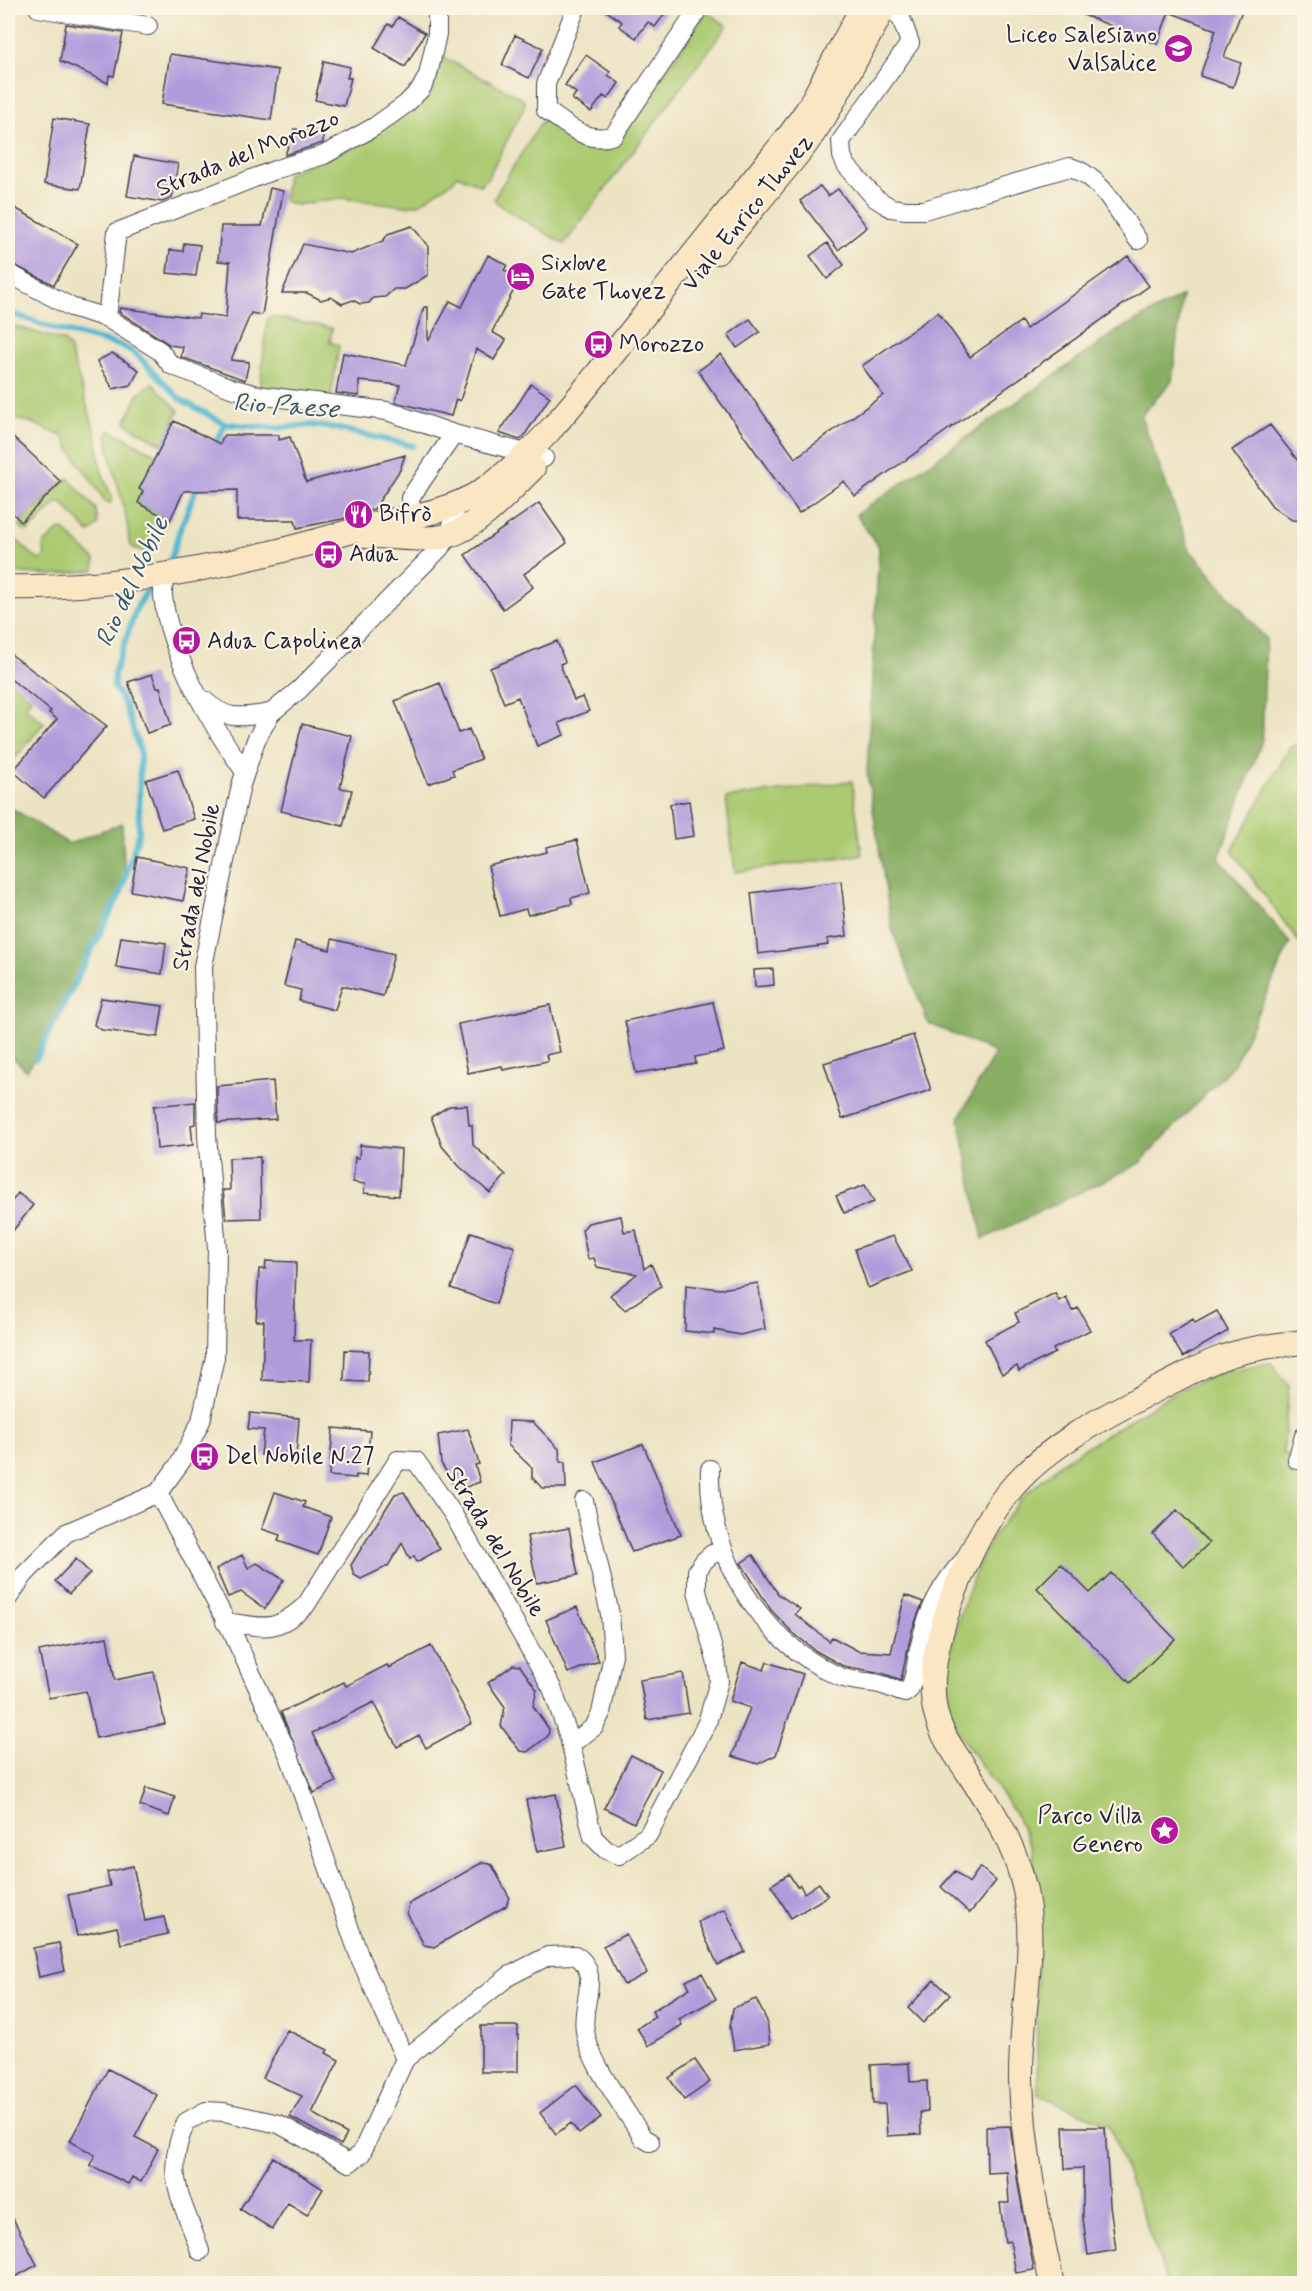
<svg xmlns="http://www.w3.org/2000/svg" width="1312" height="2291" font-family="Mynerve,sans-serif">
  <rect width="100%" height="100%" fill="#fcf5e5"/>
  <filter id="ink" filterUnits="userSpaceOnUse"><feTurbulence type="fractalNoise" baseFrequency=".0167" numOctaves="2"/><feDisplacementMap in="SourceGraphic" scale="12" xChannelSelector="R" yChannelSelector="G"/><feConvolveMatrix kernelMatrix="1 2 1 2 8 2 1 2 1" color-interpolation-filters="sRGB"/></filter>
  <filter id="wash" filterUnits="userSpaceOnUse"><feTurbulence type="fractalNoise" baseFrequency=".008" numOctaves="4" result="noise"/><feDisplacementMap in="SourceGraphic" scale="24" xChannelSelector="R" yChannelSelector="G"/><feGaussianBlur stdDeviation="1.35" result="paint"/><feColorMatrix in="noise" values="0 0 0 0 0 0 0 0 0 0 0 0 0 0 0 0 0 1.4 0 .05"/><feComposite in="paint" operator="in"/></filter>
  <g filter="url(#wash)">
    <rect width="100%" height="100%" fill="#ece3c2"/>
    <!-- green -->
    <path fill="#abca71" stroke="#667656" stroke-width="1.5" d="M 709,13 L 727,26 L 564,244 L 500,206 L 494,199 L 498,191 L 542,121 L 550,120 C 566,130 593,155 612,149 L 702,18 Z
      M 441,56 L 521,98 L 525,102 L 523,110 L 487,179 L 480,185 L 457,175 L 453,181 L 419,204 L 406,206 L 341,198 L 296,205 L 284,201 L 287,173 L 356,146 Z
      M 274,317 L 332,328 L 330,342 L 339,346 L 331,397 L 260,388 L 267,321 L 268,318 Z
      M 8,324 L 64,341 L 69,347 L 96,435 L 101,469 L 112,498 L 111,503 L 105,502 C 93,479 74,461 64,437 L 30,422 L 8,418 Z
      M 152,383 L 179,411 L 162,444 L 128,425 L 126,421 L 139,393 Z
      M 110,430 L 157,455 L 140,489 L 143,491 L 138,503 L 168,519 L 149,554 L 132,547 L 129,543 C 128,505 110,472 107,433 Z
      M 68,478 L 96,509 L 98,525 L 89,533 L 62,503 L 57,503 L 29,531 L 23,530 L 20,526 L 21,522 Z
      M 63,529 L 95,560 L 94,570 L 51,575 L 8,572 L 8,533 L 40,561 L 45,555 L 43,545 L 59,530 Z
      M 8,680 L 31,698 L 25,707 L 44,723 L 8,767 Z
      M 1304,741 L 1304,949 L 1232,851 L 1290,747 Z
      M 852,781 L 862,855 L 735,872 L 726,798 Z
      M 1271,1363 L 1289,1386 L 1283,1453 L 1304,1464 L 1304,2283 L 1168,2283 L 1109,2125 L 1038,2094 L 1036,2009 L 1038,1909 L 1032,1848 L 1014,1812 L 959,1734 L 947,1705 L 946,1670 L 959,1617 L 978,1565 L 994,1535 L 1022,1498 L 1062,1462 L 1178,1390 L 1224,1371 Z"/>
    <!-- forest -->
    <path fill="#88ae63" stroke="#55684f" stroke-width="1.5" d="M 1182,296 L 1172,381 L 1141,416 L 1190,550 L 1266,639 L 1262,740 L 1219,858 L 1290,943 L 1234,1064 L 1139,1164 L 983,1239 L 959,1118 L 995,1053 L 928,1023 L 892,929 L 867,772 L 879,547 L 856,515 L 1119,330 Z
      M 8,806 L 69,844 L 122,823 L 125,881 L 27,1071 L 8,1053 Z"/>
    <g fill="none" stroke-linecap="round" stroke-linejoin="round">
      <!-- stream -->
      <path stroke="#53b7d2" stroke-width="6" d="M 8,312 L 56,329 L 122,346 L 136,354 L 180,399 L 225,424 L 277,428 L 311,425 L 335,428 L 413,446
        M 214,447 L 225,424
        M 165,566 L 172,556 L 179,532 L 198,484
        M 36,1059 L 121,892 L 139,833 L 140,751 L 124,703 L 114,687 L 114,673 L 137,607 L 152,584"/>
    </g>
    <g id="blocks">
      <!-- building -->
      <path fill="#b09bdb" d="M 602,8 L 669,8 L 655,27 L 648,22 L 636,38 L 619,26 L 622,22 Z
        M 1066,8 L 1243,8 L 1224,57 L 1241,63 L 1233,87 L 1200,76 L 1216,30 L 1169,12 L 1157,44 Z
        M 398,17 L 425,33 L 405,67 L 374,48 L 388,24 L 393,26 Z
        M 66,24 L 123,33 L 114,76 L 109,75 L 108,83 L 60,61 Z
        M 515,35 L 543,48 L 529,78 L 502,65 Z
        M 170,54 L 278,70 L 271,120 L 162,104 Z
        M 586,55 L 610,72 L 608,75 L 619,83 L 608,99 L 603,96 L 591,112 L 572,99 L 576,93 L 565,85 Z
        M 324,61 L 350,67 L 347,78 L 351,78 L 344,106 L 315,100 Z
        M 54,118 L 90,124 L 80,189 L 44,184 Z
        M 294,129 L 323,132 L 323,143 L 285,155 Z
        M 134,156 L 178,164 L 172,198 L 162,202 L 127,196 Z
        M 820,186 L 828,196 L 838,189 L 867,227 L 838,250 L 800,201 Z
        M 270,188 L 283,191 L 262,315 L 251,313 L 231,360 L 249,362 L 245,380 L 181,357 L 183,347 L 170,345 L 119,312 L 120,308 L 198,318 L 199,314 L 226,318 L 230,262 L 218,261 L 221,226 L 262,226 Z
        M 8,204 L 78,244 L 54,285 L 8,262 Z
        M 412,226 L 428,246 L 428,275 L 405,289 L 394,289 L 385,297 L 373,298 L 369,303 L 360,304 L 353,300 L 342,304 L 331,297 L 321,300 L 307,293 L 282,293 L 303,244 L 351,254 L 383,241 L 388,234 Z
        M 184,243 L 200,245 L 196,276 L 167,273 L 170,250 L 183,251 Z
        M 827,243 L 844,265 L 827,279 L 810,256 Z
        M 488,255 L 507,265 L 504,270 L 520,278 L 492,332 L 506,340 L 494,360 L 476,349 L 460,401 L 456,399 L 451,416 L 395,402 L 400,385 L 359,381 L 359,396 L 336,393 L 343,353 L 406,365 L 424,307 L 428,307 L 428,342 L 450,301 L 462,307 Z
        M 1128,256 L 1149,286 L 855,496 L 844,481 L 799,513 L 698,371 L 721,354 L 795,458 L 883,395 L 862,366 L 938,312 L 970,357 L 1021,321 L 1026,329 Z
        M 750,319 L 760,332 L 737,348 L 728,335 Z
        M 112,353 L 139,370 L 131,385 L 113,389 L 97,361 Z
        M 531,384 L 550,397 L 524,436 L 520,440 L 499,433 Z
        M 174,421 L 220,444 L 224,435 L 279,435 L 279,440 L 290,437 L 306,482 L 405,455 L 400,470 L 374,509 L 342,519 L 297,528 L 295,520 L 237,520 L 237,490 L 184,491 L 170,520 L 138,503 L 143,491 L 139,489 Z
        M 1270,425 L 1305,470 L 1305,521 L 1292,520 L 1272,506 L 1232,450 Z
        M 8,432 L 61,482 L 21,522 L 8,508 Z
        M 539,503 L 567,543 L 524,574 L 533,587 L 503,609 L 465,555 Z
        M 557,641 L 565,662 L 560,664 L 574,700 L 583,697 L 589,711 L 559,723 L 564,735 L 537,746 L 518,697 L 504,703 L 490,668 Z
        M 8,652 L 107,726 L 44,798 L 13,771 L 57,719 L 49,713 L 51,711 L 8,677 Z
        M 152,674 L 157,688 L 160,687 L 171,725 L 147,733 L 128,682 Z
        M 440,683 L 459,733 L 469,729 L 481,759 L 452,770 L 454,775 L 428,784 L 395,701 Z
        M 302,724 L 352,736 L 340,788 L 352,790 L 343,826 L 281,811 Z
        M 178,770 L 194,819 L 162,829 L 146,780 Z
        M 689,801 L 694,836 L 674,839 L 670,804 Z
        M 577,840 L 590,893 L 571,898 L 572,904 L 528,915 L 526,909 L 500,916 L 488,866 L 547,852 L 546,847 Z
        M 137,857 L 190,868 L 183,901 L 131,891 Z
        M 841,881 L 847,936 L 827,939 L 828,945 L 758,954 L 751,893 Z
        M 121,937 L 166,943 L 162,974 L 116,967 Z
        M 332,939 L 394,954 L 383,996 L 342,986 L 335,1010 L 299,1001 L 301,990 L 284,986 L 295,941 L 330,950 Z
        M 773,969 L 774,985 L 755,987 L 754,970 Z
        M 101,998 L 163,1006 L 158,1037 L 102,1030 L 94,1025 Z
        M 713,1002 L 724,1051 L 695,1057 L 696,1064 L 636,1073 L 625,1021 Z
        M 550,1005 L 560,1052 L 546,1055 L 548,1061 L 503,1070 L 502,1066 L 468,1073 L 458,1024 Z
        M 913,1035 L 931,1090 L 842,1119 L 824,1063 Z
        M 273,1081 L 276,1119 L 218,1123 L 217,1086 Z
        M 195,1102 L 195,1124 L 191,1125 L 193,1145 L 157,1149 L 154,1106 Z
        M 467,1105 L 469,1125 L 472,1125 L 473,1145 L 506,1175 L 490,1193 L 459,1166 L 442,1146 L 431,1117 L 449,1106 Z
        M 360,1145 L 401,1149 L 399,1196 L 364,1193 L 365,1184 L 353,1182 L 355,1157 L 359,1158 Z
        M 260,1157 L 261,1218 L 226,1219 L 223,1190 L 230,1190 L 229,1158 Z
        M 865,1185 L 874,1202 L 844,1213 L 836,1196 Z
        M 18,1193 L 33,1205 L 8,1237 L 8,1207 Z
        M 621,1216 L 624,1232 L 636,1230 L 644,1269 L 651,1264 L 661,1286 L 625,1310 L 610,1295 L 637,1274 L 597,1267 L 594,1258 L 588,1259 L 582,1230 L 588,1223 Z
        M 471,1232 L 515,1247 L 496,1304 L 451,1288 Z
        M 893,1236 L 912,1271 L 868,1288 L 855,1249 Z
        M 266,1261 L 296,1262 L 294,1340 L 311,1340 L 309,1382 L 262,1380 L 264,1321 L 256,1321 L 259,1269 L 265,1269 Z
        M 758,1283 L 765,1329 L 740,1335 L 714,1330 L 714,1334 L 685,1331 L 686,1285 L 721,1289 Z
        M 1055,1293 L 1059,1301 L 1066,1297 L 1072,1311 L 1078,1308 L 1090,1330 L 1053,1349 L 1055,1353 L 1019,1371 L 1017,1366 L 1002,1374 L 985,1340 L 1019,1322 L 1015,1313 Z
        M 1217,1311 L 1228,1331 L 1183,1357 L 1169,1334 L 1193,1319 L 1195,1323 Z
        M 345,1350 L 369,1351 L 368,1382 L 344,1381 Z
        M 250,1413 L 299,1418 L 296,1458 L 261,1455 L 264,1430 L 248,1429 Z
        M 509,1421 L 533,1422 L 559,1449 L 560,1462 L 565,1462 L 566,1488 L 542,1488 L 532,1477 L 532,1468 L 508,1445 Z
        M 333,1428 L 370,1431 L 366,1476 L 356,1475 L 356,1478 L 329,1476 Z
        M 468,1429 L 479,1464 L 475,1465 L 480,1482 L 457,1490 L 441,1463 L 438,1435 Z
        M 643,1444 L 681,1535 L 632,1552 L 595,1462 Z
        M 275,1492 L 305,1502 L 303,1507 L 331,1517 L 318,1555 L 278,1541 L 280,1535 L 262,1529 Z
        M 404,1492 L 440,1549 L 417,1562 L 414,1556 L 410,1559 L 402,1543 L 388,1566 L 361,1579 L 354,1575 L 351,1565 L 395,1494 Z
        M 1177,1510 L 1209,1543 L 1184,1567 L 1153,1534 Z
        M 569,1528 L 578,1575 L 537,1583 L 527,1536 Z
        M 242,1555 L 248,1568 L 257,1563 L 284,1580 L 265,1609 L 241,1592 L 228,1597 L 216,1569 Z
        M 753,1555 L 778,1594 L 800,1609 L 795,1614 L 829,1641 L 832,1637 L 858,1651 L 891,1653 L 905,1595 L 923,1602 L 912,1630 L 901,1680 L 882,1673 L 843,1666 L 816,1651 L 792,1632 L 771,1610 L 741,1563 Z
        M 76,1559 L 90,1573 L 69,1594 L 55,1581 Z
        M 1061,1564 L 1090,1593 L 1111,1573 L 1175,1639 L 1130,1683 L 1037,1588 Z
        M 577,1607 L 599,1661 L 568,1673 L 546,1620 Z
        M 107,1637 L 115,1680 L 154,1672 L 165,1724 L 96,1738 L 86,1691 L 49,1698 L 39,1651 Z
        M 431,1646 L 472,1723 L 426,1748 L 419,1735 L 397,1747 L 374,1702 L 312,1733 L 336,1782 L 314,1793 L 281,1712 L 344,1682 L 346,1686 L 387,1665 L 389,1668 Z
        M 742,1662 L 764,1670 L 767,1662 L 803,1674 L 776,1755 L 758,1764 L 732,1756 L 750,1708 L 730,1701 Z
        M 513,1665 L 520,1666 L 537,1690 L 533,1706 L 549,1729 L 548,1736 L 527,1752 L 520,1751 L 501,1726 L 505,1707 L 488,1683 Z
        M 683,1673 L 689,1713 L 647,1720 L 640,1680 Z
        M 631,1755 L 661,1770 L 634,1823 L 604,1808 Z
        M 146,1788 L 175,1797 L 169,1816 L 140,1806 Z
        M 556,1794 L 566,1846 L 537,1852 L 526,1800 Z
        M 483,1862 L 492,1865 L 509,1897 L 506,1906 L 434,1947 L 424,1945 L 407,1913 L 409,1904 Z
        M 133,1866 L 145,1921 L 164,1917 L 168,1934 L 121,1944 L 117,1927 L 77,1936 L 68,1895 L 110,1886 L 107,1872 Z
        M 980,1867 L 996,1881 L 970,1913 L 941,1887 L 955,1871 L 969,1883 Z
        M 789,1874 L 797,1887 L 800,1885 L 804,1893 L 819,1883 L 828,1896 L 791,1918 L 771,1885 Z
        M 725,1909 L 745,1952 L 718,1965 L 698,1922 Z
        M 626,1934 L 647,1973 L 624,1985 L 603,1946 Z
        M 59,1943 L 65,1971 L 39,1977 L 33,1948 Z
        M 702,1973 L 716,1999 L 679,2019 L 682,2025 L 648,2046 L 637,2028 L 655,2017 L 652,2011 L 690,1988 L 686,1981 Z
        M 934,1980 L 950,1995 L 923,2023 L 908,2008 Z
        M 756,1999 L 767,2021 L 770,2044 L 734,2050 L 730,2027 L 733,2008 Z
        M 481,2026 L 518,2026 L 518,2072 L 481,2072 Z
        M 287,2030 L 328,2050 L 326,2053 L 339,2060 L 312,2113 L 347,2134 L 341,2145 L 290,2117 L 302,2096 L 263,2078 Z
        M 695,2060 L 710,2082 L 684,2100 L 669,2078 Z
        M 909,2063 L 910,2082 L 927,2081 L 928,2111 L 920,2112 L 921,2134 L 887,2136 L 885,2104 L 873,2104 L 871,2065 Z
        M 108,2069 L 157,2095 L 135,2137 L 158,2149 L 141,2182 L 132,2177 L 128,2184 L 90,2165 L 95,2155 L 70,2141 Z
        M 576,2085 L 601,2117 L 579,2134 L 571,2123 L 556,2134 L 540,2113 Z
        M 1010,2126 L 1018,2185 L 1034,2270 L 1016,2273 L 1010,2241 L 1005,2242 L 1000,2203 L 1009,2203 L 1007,2172 L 987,2173 L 986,2127 Z
        M 1063,2127 L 1105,2127 L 1110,2205 L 1116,2250 L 1088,2255 L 1083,2219 L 1083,2168 L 1065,2169 Z
        M 273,2157 L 323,2189 L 307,2215 L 288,2203 L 272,2229 L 240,2209 Z
        M 8,2209 L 37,2265 L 8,2281 Z"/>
    </g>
  </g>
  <g filter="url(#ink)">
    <use href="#blocks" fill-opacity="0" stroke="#403f4f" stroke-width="1.5"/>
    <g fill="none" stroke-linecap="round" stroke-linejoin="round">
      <defs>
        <path id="street" d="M 38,8 L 148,26
          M 437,8 L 437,34 L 428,75 L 421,89 L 406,104 L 374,127 L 324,155 L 277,169 L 117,232 L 107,318 L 160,351 L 171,365 L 231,388 L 257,395 L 387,411 L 454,434 L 544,458
          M 576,8 L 546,84 L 546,110 C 566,124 588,145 614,135 L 699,8
          M 891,8 L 901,18 L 910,43 L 841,141 L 842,156 L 846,165 L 875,198 L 891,208 L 906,210 L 924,210 L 1070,167 C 1102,176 1119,214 1138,240
          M 8,273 L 71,307 L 107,318
          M 411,517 L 410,498 L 454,434
          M 167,574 C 165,581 162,589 163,596 C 169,653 212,726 245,772
          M 204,700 C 228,722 241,717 271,713
          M 1297,1460 L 1304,1436
          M 710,1469 C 707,1554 760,1641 838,1676 C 851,1682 865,1681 879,1684 C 888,1686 896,1691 905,1693 L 909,1690 C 916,1677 916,1659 920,1645 C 927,1612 942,1583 965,1559
          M 158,1493 L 234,1636 L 290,1758 L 360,1958 L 405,2059 L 361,2154 L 349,2163 L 279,2124 L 224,2112 L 206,2111 L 186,2122 C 162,2175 183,2200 200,2251
          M 8,1598 L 24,1575 L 66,1533 L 158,1493 L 180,1463 L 201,1421 L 215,1357 L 217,1248 L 207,1136 L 203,966 L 241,785 L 256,740 L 271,713 L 299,690 L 440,548 L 450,535 L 457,502
          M 225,1622 C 265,1627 274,1634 306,1605 L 398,1460 L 416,1461 L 453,1514 L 552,1688 L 569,1737 L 593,1837 L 606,1850 L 619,1855 L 648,1835 L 707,1723 L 719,1681 L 717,1664 L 697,1591 L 697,1571 L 704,1561 L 712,1554 L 724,1551
          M 569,1737 L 578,1739 L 594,1727 L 601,1713 L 613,1655 L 610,1614 L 584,1501
          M 405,2059 L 509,1976 L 548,1956 L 575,1955 C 603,1972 580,2004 585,2031 C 589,2062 626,2110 643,2138 L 650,2142"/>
        <path id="secondary" d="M 717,252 L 806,144 L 825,116 L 884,8
          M 367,536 C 392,535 425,543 450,535 C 482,524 509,491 533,468
          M 8,587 C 129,590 266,558 382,522 C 392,520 402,520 411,517 C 434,512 463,504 483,490 C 540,451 582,392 625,339 C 681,270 737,201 792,132 L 808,109 L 862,8
          M 1052,2284 C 1037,2217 1023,2148 1021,2080 C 1020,2023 1034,1966 1028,1909 C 1022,1855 996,1815 967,1771 C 955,1753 941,1735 936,1714 C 927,1679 938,1638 950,1604 C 964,1566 981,1527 1006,1495 C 1045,1445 1109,1414 1165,1385 C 1184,1376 1203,1364 1224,1357 C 1249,1348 1277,1345 1304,1342"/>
      </defs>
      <!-- street casing -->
      <use href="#street" stroke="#403f4f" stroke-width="20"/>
      <!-- secondary casing -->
      <use href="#secondary" stroke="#403f4f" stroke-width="26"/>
      <!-- street -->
      <use href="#street" stroke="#fff" stroke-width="18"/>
      <!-- secondary -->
      <use href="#secondary" stroke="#fbe6c4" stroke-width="24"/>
    </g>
  </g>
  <!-- icons -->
  <defs>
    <symbol id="school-disc" viewBox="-11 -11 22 22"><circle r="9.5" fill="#b5179e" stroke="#fcf5e5"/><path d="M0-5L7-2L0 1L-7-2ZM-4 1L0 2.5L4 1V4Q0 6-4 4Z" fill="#fff"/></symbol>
    <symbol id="hotel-disc" viewBox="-11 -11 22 22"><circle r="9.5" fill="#b5179e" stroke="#fcf5e5"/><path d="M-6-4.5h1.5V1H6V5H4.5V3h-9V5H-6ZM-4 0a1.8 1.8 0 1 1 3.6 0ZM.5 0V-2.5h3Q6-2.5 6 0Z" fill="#fff"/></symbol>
    <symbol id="bus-disc" viewBox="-11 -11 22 22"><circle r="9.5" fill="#b5179e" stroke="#fcf5e5"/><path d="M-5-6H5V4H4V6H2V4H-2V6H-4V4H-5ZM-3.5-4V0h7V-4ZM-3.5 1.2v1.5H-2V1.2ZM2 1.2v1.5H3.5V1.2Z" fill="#fff"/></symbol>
    <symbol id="restaurant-disc" viewBox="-11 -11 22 22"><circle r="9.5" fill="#b5179e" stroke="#fcf5e5"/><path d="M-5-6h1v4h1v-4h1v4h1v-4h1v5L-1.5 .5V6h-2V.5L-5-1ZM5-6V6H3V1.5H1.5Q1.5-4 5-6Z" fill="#fff"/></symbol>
    <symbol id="sight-disc" viewBox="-11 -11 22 22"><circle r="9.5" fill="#b5179e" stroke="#fcf5e5"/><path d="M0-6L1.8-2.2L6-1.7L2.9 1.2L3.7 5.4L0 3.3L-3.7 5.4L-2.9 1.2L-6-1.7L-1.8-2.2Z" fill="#fff"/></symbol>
  </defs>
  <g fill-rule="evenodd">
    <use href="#school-disc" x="1162" y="32" width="33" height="33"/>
    <use href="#hotel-disc" x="504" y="260" width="33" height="33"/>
    <use href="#bus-disc" x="582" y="328" width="33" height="33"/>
    <use href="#restaurant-disc" x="342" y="498" width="33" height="33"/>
    <use href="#bus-disc" x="312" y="538" width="33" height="33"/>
    <use href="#bus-disc" x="170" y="624" width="33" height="33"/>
    <use href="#bus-disc" x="188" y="1440" width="33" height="33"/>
    <use href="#sight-disc" x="1148" y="1814" width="33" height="33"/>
  </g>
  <g text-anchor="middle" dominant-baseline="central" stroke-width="4.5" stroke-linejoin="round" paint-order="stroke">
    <!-- poi labels -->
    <g font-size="24" fill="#22223b" stroke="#fcf5e5" text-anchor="start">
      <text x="1157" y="35" text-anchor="end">Liceo Salesiano<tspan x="1157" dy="28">Valsalice</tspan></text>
      <text x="541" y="263">Sixlove<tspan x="541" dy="28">Gate Thovez</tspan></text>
      <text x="619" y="344">Morozzo</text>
      <text x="379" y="514">Bifrò</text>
      <text x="349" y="554">Adua</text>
      <text x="207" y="641">Adua Capolinea</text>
      <text x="225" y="1456">Del Nobile N.27</text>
      <text x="1143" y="1816" text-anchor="end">Parco Villa<tspan x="1143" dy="28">Genero</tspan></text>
    </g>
    <!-- street labels -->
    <g font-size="24" fill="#22223b" stroke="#fcf5e5">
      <text transform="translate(248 154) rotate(-22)">Strada del Morozzo</text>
      <text transform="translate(748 213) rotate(-51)">Viale Enrico Thovez</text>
      <text transform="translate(197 887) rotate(-79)">Strada del Nobile</text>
      <text transform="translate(495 1542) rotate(59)">Strada del Nobile</text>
    </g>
    <!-- water labels -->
    <g font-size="26" font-style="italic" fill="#335670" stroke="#fcf5e5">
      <text transform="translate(286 407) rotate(4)">Rio Paese</text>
      <text transform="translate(133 582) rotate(-65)">Rio del Nobile</text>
    </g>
  </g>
  <!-- margin -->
  <rect width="1312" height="2291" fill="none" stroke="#fcf5e5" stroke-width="30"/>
</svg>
